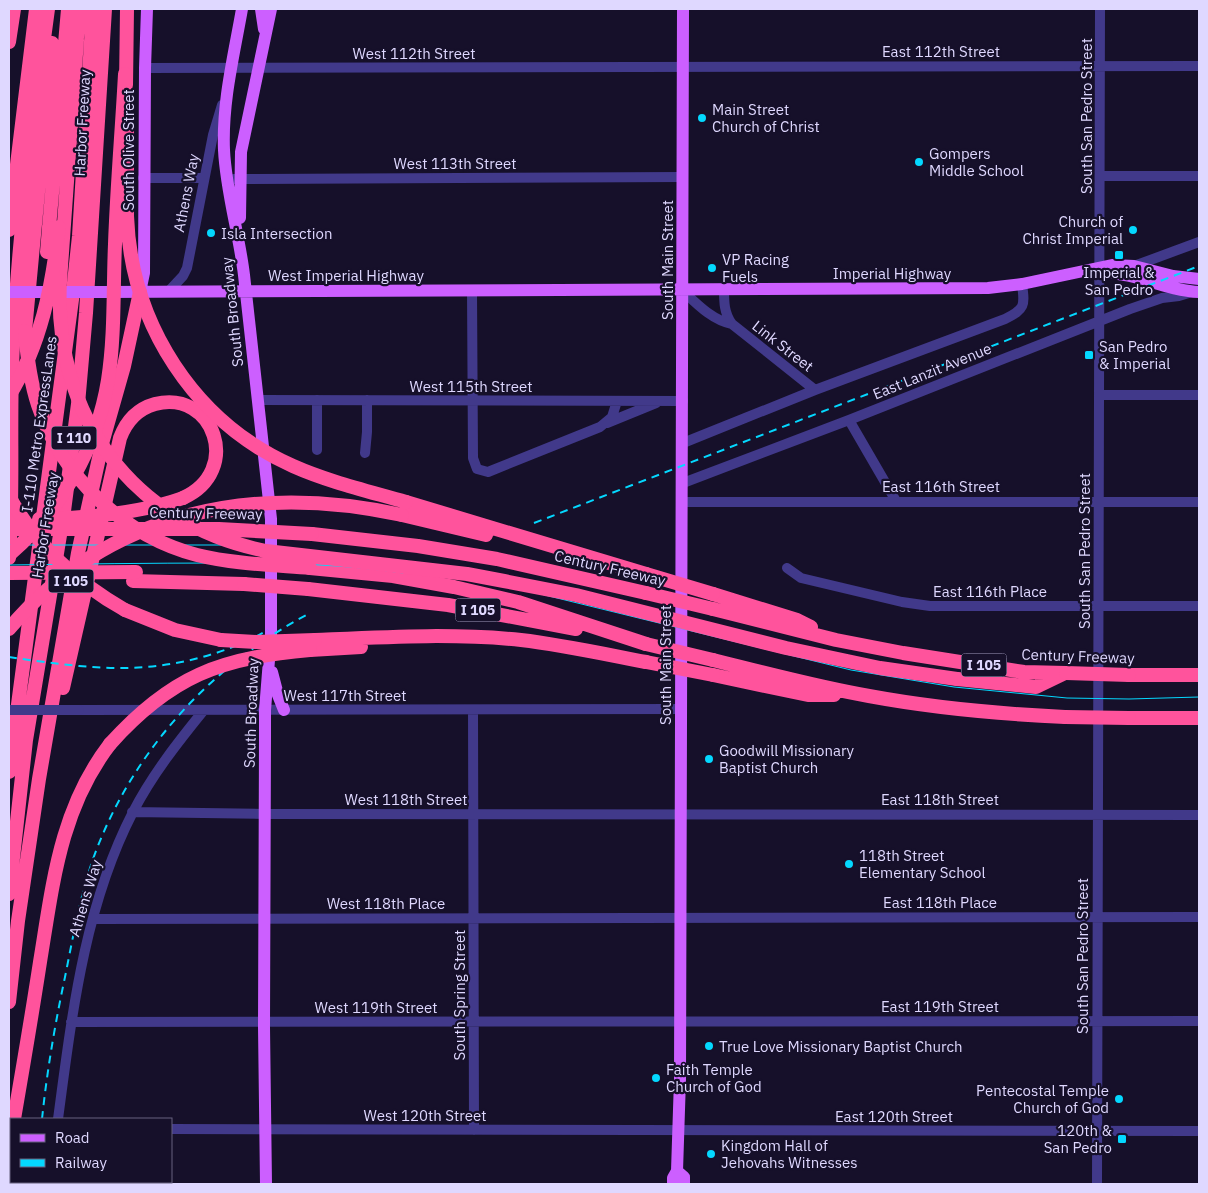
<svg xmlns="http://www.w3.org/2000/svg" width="1208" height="1193" font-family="'IBM Plex Sans',sans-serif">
  <rect width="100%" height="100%" fill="#16102a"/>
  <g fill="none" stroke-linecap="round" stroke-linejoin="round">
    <!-- minor -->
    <path stroke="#41398a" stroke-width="10" d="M 145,68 L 1199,66
      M 1100,176 L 1199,176
      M 143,178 L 204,178
      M 234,179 L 683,177
      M 1134,266 L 1199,242
      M 724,289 C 724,302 724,313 732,324 L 815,390
      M 682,290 C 697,304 712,320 732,324
      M 472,291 L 473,458 L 477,469 L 488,472 L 600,427 L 612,417 L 617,401
      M 168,292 L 183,276 L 187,268 L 213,135 L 222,105
      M 1100,395 L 1199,395
      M 258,400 L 683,401
      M 849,420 L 896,501
      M 607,423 L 656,403
      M 683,443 L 815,390 L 1005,319 C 1025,309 1025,306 1022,284
      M 317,450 L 317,400
      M 365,453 L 367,432 L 367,400
      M 683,483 L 849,420 L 1130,309 L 1162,298 L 1179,296 L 1192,292
      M 682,502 L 1199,502
      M 787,568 L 801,578 L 902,602 L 930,606 L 1199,606
      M 79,710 L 680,709
      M 473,710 L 474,1130
      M 132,812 L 265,814 L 1199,815
      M 93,919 L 1199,917
      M 71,1022 L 1199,1021
      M 58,1119 C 72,1015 84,907 133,812 C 152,775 178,742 204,710
      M 9,1129 L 11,1129
      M 171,1129 L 1199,1131
      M 53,1184 L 53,1182
      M 1097,1184 L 1100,9"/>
    <!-- major -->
    <path stroke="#cc5fff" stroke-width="12" d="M 242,9 C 234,55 222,102 224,150 C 226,192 239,233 244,275 L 271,519 L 271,635 L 265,710 L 265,737 L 264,1027 L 266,1184
      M 261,9 L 264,29
      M 240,218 L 241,152 L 271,9
      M 1101,268 C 1115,276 1120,273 1134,277 C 1156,283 1177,291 1199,292
      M 105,292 L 988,288 L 1022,284 L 1112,265 L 1134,266 L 1173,276 L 1199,279
      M 140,292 L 144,273 L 145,68 L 147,9
      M 272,672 L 278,695 L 284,710
      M 677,1171 L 684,1177 L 684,1184
      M 673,1184 L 673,1178 L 677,1171 L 680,1079 L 683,9"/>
    <!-- highway -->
    <path stroke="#ff539c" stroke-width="14" d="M 9,42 L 14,9
      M 76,47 L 80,9
      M 126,85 L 127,9
      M 127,129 L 127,216
      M 49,228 L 68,9
      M 9,230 L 36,9
      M 60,281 L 77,40
      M 25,331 L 52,43
      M 406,502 L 646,574
      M 402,515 L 486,535
      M 312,534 L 418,546 L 497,559 L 646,593
      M 9,558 C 14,487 9,416 13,345 C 19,232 33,120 48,9
      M 310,568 L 393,576 L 454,587 L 518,602 L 646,644
      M 133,581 L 244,584
      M 308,589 L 448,605 L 576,629
      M 713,594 L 797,620 L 811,627
      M 713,609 L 836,640 L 903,653 L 1024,672 L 1066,673
      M 125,610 L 175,630 L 221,640
      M 315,640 C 384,637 453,633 521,640 C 563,645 604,654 646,662
      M 310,650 L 361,647
      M 713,660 C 765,673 817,687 869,696 C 934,708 1000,714 1065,717
      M 713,675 L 808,695 L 834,695
      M 1129,675 L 1199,675
      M 957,679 L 1036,687 L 1063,674
      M 63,688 L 120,438 C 126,422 137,409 155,404 C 214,389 243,471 183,498
      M 1129,718 L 1199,718
      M 9,772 L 73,292 L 79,236 L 93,9
      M 9,894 L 26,740 L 64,511 L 78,404 L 86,313 L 105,9
      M 9,1002 L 18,921 L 39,779 L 78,553 L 103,440 L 124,366 L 140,292
      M 14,1119 C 23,1067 32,1014 40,962 C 53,883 60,809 110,744
      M 9,1153 L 11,1138"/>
    <!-- tram -->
    <path stroke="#04d8ff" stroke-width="1" d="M 9,545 L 228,545 L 310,552 L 467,576 L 851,670 L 954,687 L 1067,698 L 1129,699 L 1199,697
      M 9,565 C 80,564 150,563 221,563 C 282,563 343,564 403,573"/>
    <!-- rail -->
    <path stroke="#04d8ff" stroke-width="2" stroke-dasharray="8 6" stroke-linecap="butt" d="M 534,523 L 1199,266
      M 9,657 C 36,661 64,665 92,667 C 152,672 216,660 268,630
      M 42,1119 C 47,1071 55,1024 65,977 C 73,937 80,897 93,859 C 131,753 209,667 308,614
      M 37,1184 L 37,1182"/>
    <!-- minor-bridge -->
    <path stroke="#41398a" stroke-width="10" d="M 9,710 L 79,710"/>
    <!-- major-bridge -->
    <path stroke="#cc5fff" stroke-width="12" d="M 9,292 L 105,292"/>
    <!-- highway-bridge -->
    <path stroke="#ff539c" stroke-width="14" d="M 127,216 C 131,324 194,422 293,466 C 329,482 368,491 406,502
      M 47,252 L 49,228
      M 60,281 C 53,416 133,525 266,551 L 467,574 L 504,581 L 576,595 L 786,648 L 880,668 L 957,679
      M 25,331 C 27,356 30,381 38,405 C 62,477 124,536 197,555 C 234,564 273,565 310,568
      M 9,396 C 41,345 52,287 59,227
      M 9,496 C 35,544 77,583 125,610
      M 39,519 C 86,518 138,514 183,498
      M 9,529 L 219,529 L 312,534
      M 9,555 C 61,510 97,448 108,380 C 115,336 113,289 115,244 C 117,187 122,130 125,74
      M 9,573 L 136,572
      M 646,574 L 713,594
      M 244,584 L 308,589
      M 646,593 L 713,609
      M 9,629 C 109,510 255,483 402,515
      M 221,640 L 256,642 L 315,640
      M 646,644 L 713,660
      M 646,662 L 713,675
      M 1066,673 L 1129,675
      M 1065,717 L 1129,718
      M 110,744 C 170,677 221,657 310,650"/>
  </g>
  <!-- markers -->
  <g fill="#04d8ff" stroke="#16102a" stroke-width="2">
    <circle cx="702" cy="118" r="5"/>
    <circle cx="919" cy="162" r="5"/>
    <circle cx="1133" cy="230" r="5"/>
    <circle cx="211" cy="233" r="5"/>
    <rect x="1114" y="250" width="10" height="10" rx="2.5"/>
    <circle cx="712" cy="268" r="5"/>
    <rect x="1084" y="350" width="10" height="10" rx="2.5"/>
    <circle cx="709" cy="759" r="5"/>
    <circle cx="849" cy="864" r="5"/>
    <circle cx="709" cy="1046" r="5"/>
    <circle cx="656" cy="1078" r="5"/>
    <circle cx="1119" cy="1099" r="5"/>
    <rect x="1117" y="1134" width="10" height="10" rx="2.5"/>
    <circle cx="711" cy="1154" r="5"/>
  </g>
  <g text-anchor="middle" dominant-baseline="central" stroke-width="4.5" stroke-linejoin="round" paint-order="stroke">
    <!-- shield labels -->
    <g fill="#16102a" stroke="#a39cbf" stroke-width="1">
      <rect x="51.5" y="426.5" width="45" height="23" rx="4"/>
      <rect x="48.5" y="569.5" width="45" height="23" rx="4"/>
      <rect x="455.5" y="598.5" width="45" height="23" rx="4"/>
      <rect x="961.5" y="653.5" width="45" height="23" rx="4"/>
    </g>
    <g font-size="14" font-weight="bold" fill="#dfd8ff">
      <text x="74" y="438">I 110</text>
      <text x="71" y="581">I 105</text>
      <text x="478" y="610">I 105</text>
      <text x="984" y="665">I 105</text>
    </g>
    <!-- street labels -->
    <g font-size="15" fill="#dfd8ff" stroke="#16102a">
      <text x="941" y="51">East 112th Street</text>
      <text x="414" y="53">West 112th Street</text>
      <text transform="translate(1086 116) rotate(-90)">South San Pedro Street</text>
      <text transform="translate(82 123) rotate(-87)">Harbor Freeway</text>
      <text transform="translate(128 150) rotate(-90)">South Olive Street</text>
      <text x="455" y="163">West 113th Street</text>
      <text transform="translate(186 193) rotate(-79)">Athens Way</text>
      <text transform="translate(667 260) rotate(-90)">South Main Street</text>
      <text x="892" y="273">Imperial Highway</text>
      <text x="346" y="275">West Imperial Highway</text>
      <text transform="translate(232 312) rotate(-96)">South Broadway</text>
      <text transform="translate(783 346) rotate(38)">Link Street</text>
      <text transform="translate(932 371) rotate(-22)">East Lanzit Avenue</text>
      <text x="471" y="386">West 115th Street</text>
      <text transform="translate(39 424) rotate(-82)">I-110 Metro ExpressLanes</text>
      <text x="941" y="486">East 116th Street</text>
      <text transform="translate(206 513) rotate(1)">Century Freeway</text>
      <text transform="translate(45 525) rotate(-81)">Harbor Freeway</text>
      <text transform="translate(1084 551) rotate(-90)">South San Pedro Street</text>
      <text transform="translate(610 568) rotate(13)">Century Freeway</text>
      <text x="990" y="591">East 116th Place</text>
      <text transform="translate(1078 656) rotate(2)">Century Freeway</text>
      <text transform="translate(665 665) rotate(-90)">South Main Street</text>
      <text x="345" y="695">West 117th Street</text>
      <text transform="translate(251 713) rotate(-88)">South Broadway</text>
      <text x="406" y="799">West 118th Street</text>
      <text x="940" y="799">East 118th Street</text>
      <text transform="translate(85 898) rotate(-73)">Athens Way</text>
      <text x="940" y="902">East 118th Place</text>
      <text x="386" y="903">West 118th Place</text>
      <text transform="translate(1082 956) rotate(-90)">South San Pedro Street</text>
      <text transform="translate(459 995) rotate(-90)">South Spring Street</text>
      <text x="940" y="1006">East 119th Street</text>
      <text x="376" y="1007">West 119th Street</text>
      <text x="425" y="1115">West 120th Street</text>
      <text x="894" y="1116">East 120th Street</text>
    </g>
    <!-- poi labels -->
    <g font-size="15" fill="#dfd8ff" stroke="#16102a" text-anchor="start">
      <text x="712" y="109">Main Street<tspan x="712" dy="17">Church of Christ</tspan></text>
      <text x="929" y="153">Gompers<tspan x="929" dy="17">Middle School</tspan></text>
      <text x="1123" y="221" text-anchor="end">Church of<tspan x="1123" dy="17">Christ Imperial</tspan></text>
      <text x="221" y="233">Isla Intersection</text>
      <text x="722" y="259">VP Racing<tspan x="722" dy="17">Fuels</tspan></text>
      <text x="1119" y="272" text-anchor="middle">Imperial &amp;<tspan x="1119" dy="17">San Pedro</tspan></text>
      <text x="1099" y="346">San Pedro<tspan x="1099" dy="17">&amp; Imperial</tspan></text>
      <text x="719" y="750">Goodwill Missionary<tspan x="719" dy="17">Baptist Church</tspan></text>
      <text x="859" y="855">118th Street<tspan x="859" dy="17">Elementary School</tspan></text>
      <text x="719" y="1046">True Love Missionary Baptist Church</text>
      <text x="666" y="1069">Faith Temple<tspan x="666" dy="17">Church of God</tspan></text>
      <text x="1109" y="1090" text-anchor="end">Pentecostal Temple<tspan x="1109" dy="17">Church of God</tspan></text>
      <text x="1112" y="1130" text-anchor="end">120th &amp;<tspan x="1112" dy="17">San Pedro</tspan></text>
      <text x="721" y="1145">Kingdom Hall of<tspan x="721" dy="17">Jehovahs Witnesses</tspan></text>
    </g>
  </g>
  <!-- border -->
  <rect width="1208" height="1193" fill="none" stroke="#dfd8ff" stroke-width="20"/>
  <!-- legend -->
  <rect x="10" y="1118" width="162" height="65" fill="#16102a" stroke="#66607f"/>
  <rect x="20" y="1134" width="25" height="8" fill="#cc5fff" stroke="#66607f"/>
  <text x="55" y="1143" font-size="15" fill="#dfd8ff">Road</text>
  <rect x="20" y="1159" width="25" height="8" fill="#04d8ff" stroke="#66607f"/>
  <text x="55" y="1168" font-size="15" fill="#dfd8ff">Railway</text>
</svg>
